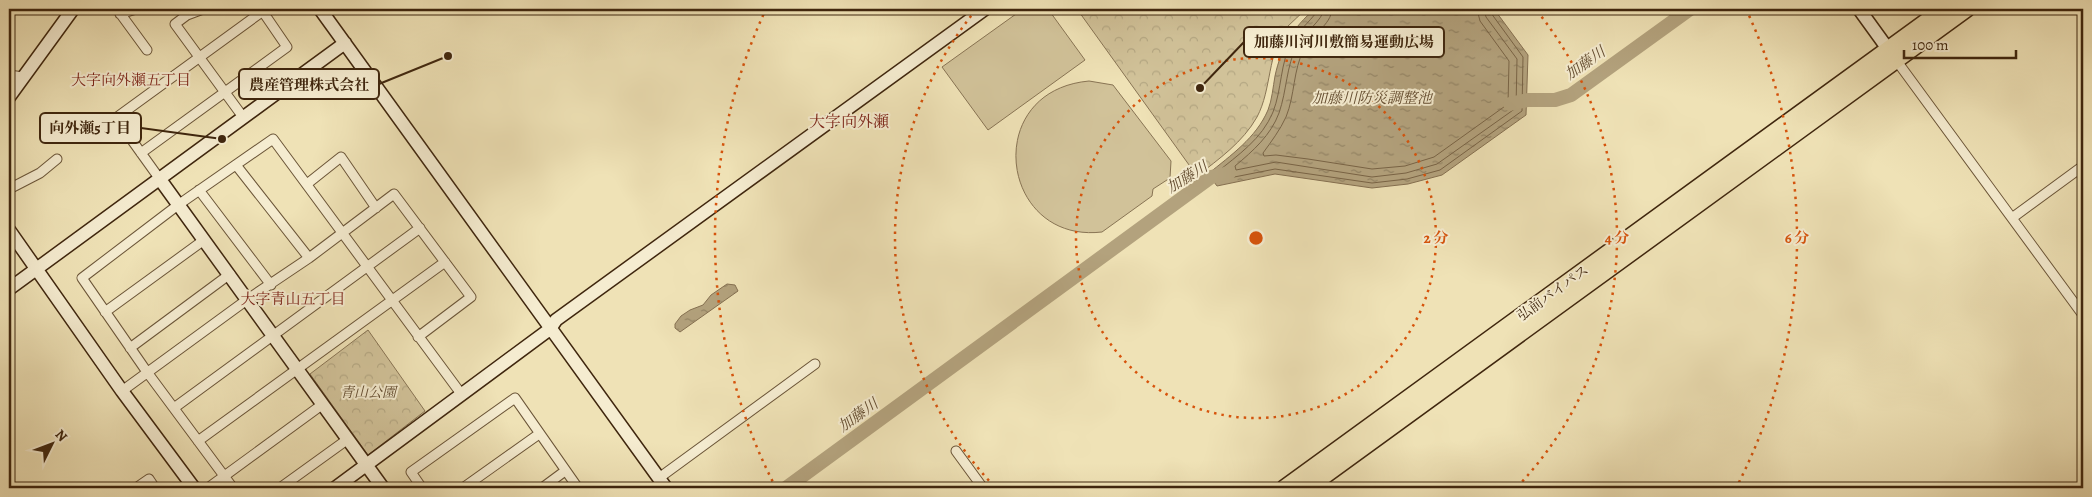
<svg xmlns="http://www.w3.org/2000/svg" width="2092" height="497" font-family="Alegreya,'Noto Serif JP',serif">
  <defs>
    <pattern id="park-crowns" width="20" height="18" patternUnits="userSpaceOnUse" patternTransform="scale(1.25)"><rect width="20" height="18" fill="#d1c299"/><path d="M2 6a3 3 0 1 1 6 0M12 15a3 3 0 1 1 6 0" fill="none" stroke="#b4a783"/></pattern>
    <pattern id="water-ripples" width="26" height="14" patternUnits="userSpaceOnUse" patternTransform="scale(1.25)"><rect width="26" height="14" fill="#b3a27d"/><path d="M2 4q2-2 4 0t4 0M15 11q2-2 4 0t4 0" fill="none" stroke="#938465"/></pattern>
  </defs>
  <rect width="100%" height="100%" fill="#efe2b6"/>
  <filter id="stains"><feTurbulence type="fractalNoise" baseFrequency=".004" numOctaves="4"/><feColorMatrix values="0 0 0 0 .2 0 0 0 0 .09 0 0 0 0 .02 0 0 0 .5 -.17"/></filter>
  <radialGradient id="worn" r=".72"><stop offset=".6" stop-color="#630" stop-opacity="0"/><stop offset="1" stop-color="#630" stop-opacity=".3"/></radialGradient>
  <!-- park -->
  <path fill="url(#park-crowns)" stroke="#887454" d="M 1077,9 L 1306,9 C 1300,15 1293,21 1287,27 C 1267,53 1272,89 1257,117 C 1243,142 1219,159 1197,176 Z
    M 368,330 L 425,411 L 368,455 L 310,374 Z"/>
  <!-- pitch -->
  <path fill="#d1c299" stroke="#887454" d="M 1023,9 L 1048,9 L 1085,60 L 988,130 L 942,67 Z
    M 1089,81 L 1113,85 L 1171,161 L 1170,178 L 1153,189 L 1152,196 L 1102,232 C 1000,244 980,91 1089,81 Z"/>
  <!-- water -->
  <path fill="url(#water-ripples)" stroke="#857051" d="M 1315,9 L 1494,9 L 1528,55 L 1526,115 L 1442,175 L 1408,184 L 1372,188 L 1275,174 L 1217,186 L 1208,174 C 1231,155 1256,138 1268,110 C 1272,100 1273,87 1275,76 C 1281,48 1293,27 1315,9 Z
    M 727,284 L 735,285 L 738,291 L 680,332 L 675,328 L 675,324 L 681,316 L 690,310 L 703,305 L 711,295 Z"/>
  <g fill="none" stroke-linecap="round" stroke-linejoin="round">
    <!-- shore -->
    <path stroke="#796446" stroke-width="1" d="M 1318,9 C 1317,15 1297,32 1292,41 C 1280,63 1282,89 1273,112 C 1262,139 1238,155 1216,173 L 1219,180 L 1275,169 L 1372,183 L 1407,179 L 1440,170 L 1522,111 L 1523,57 L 1491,13 L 1490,9
      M 1324,9 C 1323,20 1304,33 1297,45 C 1286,67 1287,90 1279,113 C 1271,135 1253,151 1235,166 L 1236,170 L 1276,162 L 1372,177 L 1406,173 L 1437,164 L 1516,108 L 1517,59 L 1486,17 L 1484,9
      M 1332,9 C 1331,26 1311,34 1304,49 C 1293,70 1295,95 1286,117 C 1280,130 1271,142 1263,153 L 1264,156 L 1276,155 L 1308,159 L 1372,169 L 1405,166 L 1434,157 L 1508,104 L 1509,61 L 1480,21 L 1477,9"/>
    <!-- river -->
    <path stroke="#b3a27d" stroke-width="14" d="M 1510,104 L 1528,100 L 1555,100 L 1571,95 L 1690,9
      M 786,488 L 1211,177 L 1229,173"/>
    <defs>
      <path id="street" d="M 117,9 L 147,50
        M 203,9 L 187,15 L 175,24 L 243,117
        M 120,14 L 136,9
        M 1896,60 L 2083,315
        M 9,75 L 23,77
        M 141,153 L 287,47 L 261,9
        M 236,165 L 309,258
        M 159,178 L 116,118 L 263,11
        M 307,184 L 341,157 L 376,208
        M 9,189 L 40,173 L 57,159
        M 199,190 L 271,285
        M 2012,218 L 2083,166
        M 105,312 L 204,240
        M 130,348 L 230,274
        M 122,391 L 248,299 L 309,258 L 394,194 L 471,297 L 418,337
        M 174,408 L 420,228
        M 198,441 L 445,262
        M 956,451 L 983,488
        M 659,478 L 815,364
        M 136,488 L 149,479 L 155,488
        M 208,488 L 323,404
        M 233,488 L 147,372 L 82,278 L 178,205 L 273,139 L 462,395
        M 280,488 L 348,439
        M 422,488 L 411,472 L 515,398 L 578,488
        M 463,488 L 539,434
        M 542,488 L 565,471"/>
      <path id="secondary" d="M 320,9 L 666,488
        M 1859,9 L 1893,56
        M 9,97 L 73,9
        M 159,178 L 383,488
        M 9,230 L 122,391 L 194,488
        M 9,289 L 345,43
        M 335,488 L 550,329 L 556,320 L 985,9"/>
      <path id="highway" d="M 1284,488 L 1943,9
        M 1308,488 L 1967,9"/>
    </defs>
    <!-- street casing -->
    <use href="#street" stroke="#6b5538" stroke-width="11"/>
    <!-- secondary casing -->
    <use href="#secondary" stroke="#3f260e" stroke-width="15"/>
    <!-- highway casing -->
    <use href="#highway" stroke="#3f260e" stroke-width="18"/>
    <!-- street -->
    <use href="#street" stroke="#f5ecd0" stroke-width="9"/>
    <!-- secondary -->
    <use href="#secondary" stroke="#f5ecd0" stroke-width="12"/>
    <!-- highway -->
    <use href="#highway" stroke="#efe2b6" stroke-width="15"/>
  </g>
  <!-- distance rings -->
  <g fill="none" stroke="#d7540c" stroke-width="2.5" stroke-dasharray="2.5 5">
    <circle cx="1256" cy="238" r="180"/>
    <path d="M994 486A361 361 0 0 1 975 11M1537 11A361 361 0 0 1 1518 486"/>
    <path d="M776 488A541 541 0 0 1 766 9M1746 9A541 541 0 0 1 1736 488"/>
  </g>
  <g text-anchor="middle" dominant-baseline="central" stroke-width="4" stroke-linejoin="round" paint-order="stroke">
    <!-- street labels -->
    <g font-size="14" fill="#3f260e" stroke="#f5ecd0">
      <text transform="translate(1553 293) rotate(-36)">弘前バイパス</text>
    </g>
    <!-- park labels -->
    <g font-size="14" font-style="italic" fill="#644d31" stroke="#f5ecd0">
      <text x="368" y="392">青山公園</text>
    </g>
    <!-- water labels -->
    <g font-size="15" font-style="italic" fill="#624b2f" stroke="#f5ecd0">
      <text transform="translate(1585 63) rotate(-35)">加藤川</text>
      <text x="1372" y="98">加藤川防災調整池</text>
      <text transform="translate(1187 177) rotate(-32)">加藤川</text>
      <text transform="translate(858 415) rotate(-36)">加藤川</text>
    </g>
    <!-- neighbourhood labels -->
    <g font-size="15" fill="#7a1f14" stroke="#f5ecd0">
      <text x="131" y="80">大字向外瀬五丁目</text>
      <text x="293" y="299">大字青山五丁目</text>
    </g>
    <!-- quarter labels -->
    <g font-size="16" fill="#7a1f14" stroke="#f5ecd0">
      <text x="849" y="122">大字向外瀬</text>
    </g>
  </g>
  <circle cx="1256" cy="238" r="8" fill="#d7540c" stroke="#f5ecd0" stroke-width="2.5"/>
  <g font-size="15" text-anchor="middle" font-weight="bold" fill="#d7540c" stroke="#f5ecd0" stroke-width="4" stroke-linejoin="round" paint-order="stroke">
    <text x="1436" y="243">2 分</text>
    <text x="1617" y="243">4 分</text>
    <text x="1797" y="243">6 分</text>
  </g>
  <!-- callouts -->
  <path fill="none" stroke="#3f260e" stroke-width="2" d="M1200 88L1244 42M448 56L379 84M222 139L141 128"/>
  <g fill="#3f260e" stroke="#f5ecd0" stroke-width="2">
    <circle cx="1200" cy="88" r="5"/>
    <circle cx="448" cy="56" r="5"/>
    <circle cx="222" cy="139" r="5"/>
  </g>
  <g fill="#f5ecd0" stroke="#3f260e" stroke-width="2">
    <rect x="1244" y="27" width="200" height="30" rx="5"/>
    <rect x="239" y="69" width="140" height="30" rx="5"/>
    <rect x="40" y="113" width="101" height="30" rx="5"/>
  </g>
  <g font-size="15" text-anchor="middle" font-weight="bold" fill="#3f260e">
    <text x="1344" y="47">加藤川河川敷簡易運動広場</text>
    <text x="309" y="90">農産管理株式会社</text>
    <text x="90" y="133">向外瀬5丁目</text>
  </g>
  <!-- margin -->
  <rect width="2092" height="497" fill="none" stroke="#efe2b6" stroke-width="30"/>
  <rect x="10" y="10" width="2072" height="477" fill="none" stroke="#3f260e" stroke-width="2.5"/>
  <rect x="15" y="15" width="2062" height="467" fill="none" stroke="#3f260e"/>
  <!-- north arrow -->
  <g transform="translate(52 444) rotate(48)" stroke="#f5ecd0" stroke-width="4" paint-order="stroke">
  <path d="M0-4L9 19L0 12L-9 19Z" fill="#3f260e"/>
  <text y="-8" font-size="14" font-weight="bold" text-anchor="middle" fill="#3f260e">N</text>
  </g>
  <!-- scale -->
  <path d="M1904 50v8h112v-8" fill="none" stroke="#3f260e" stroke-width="2.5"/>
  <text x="1912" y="50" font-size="15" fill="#3f260e" stroke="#f5ecd0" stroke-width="4" paint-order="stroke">100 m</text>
  <rect width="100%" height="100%" filter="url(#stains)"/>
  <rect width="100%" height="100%" fill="url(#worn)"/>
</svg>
